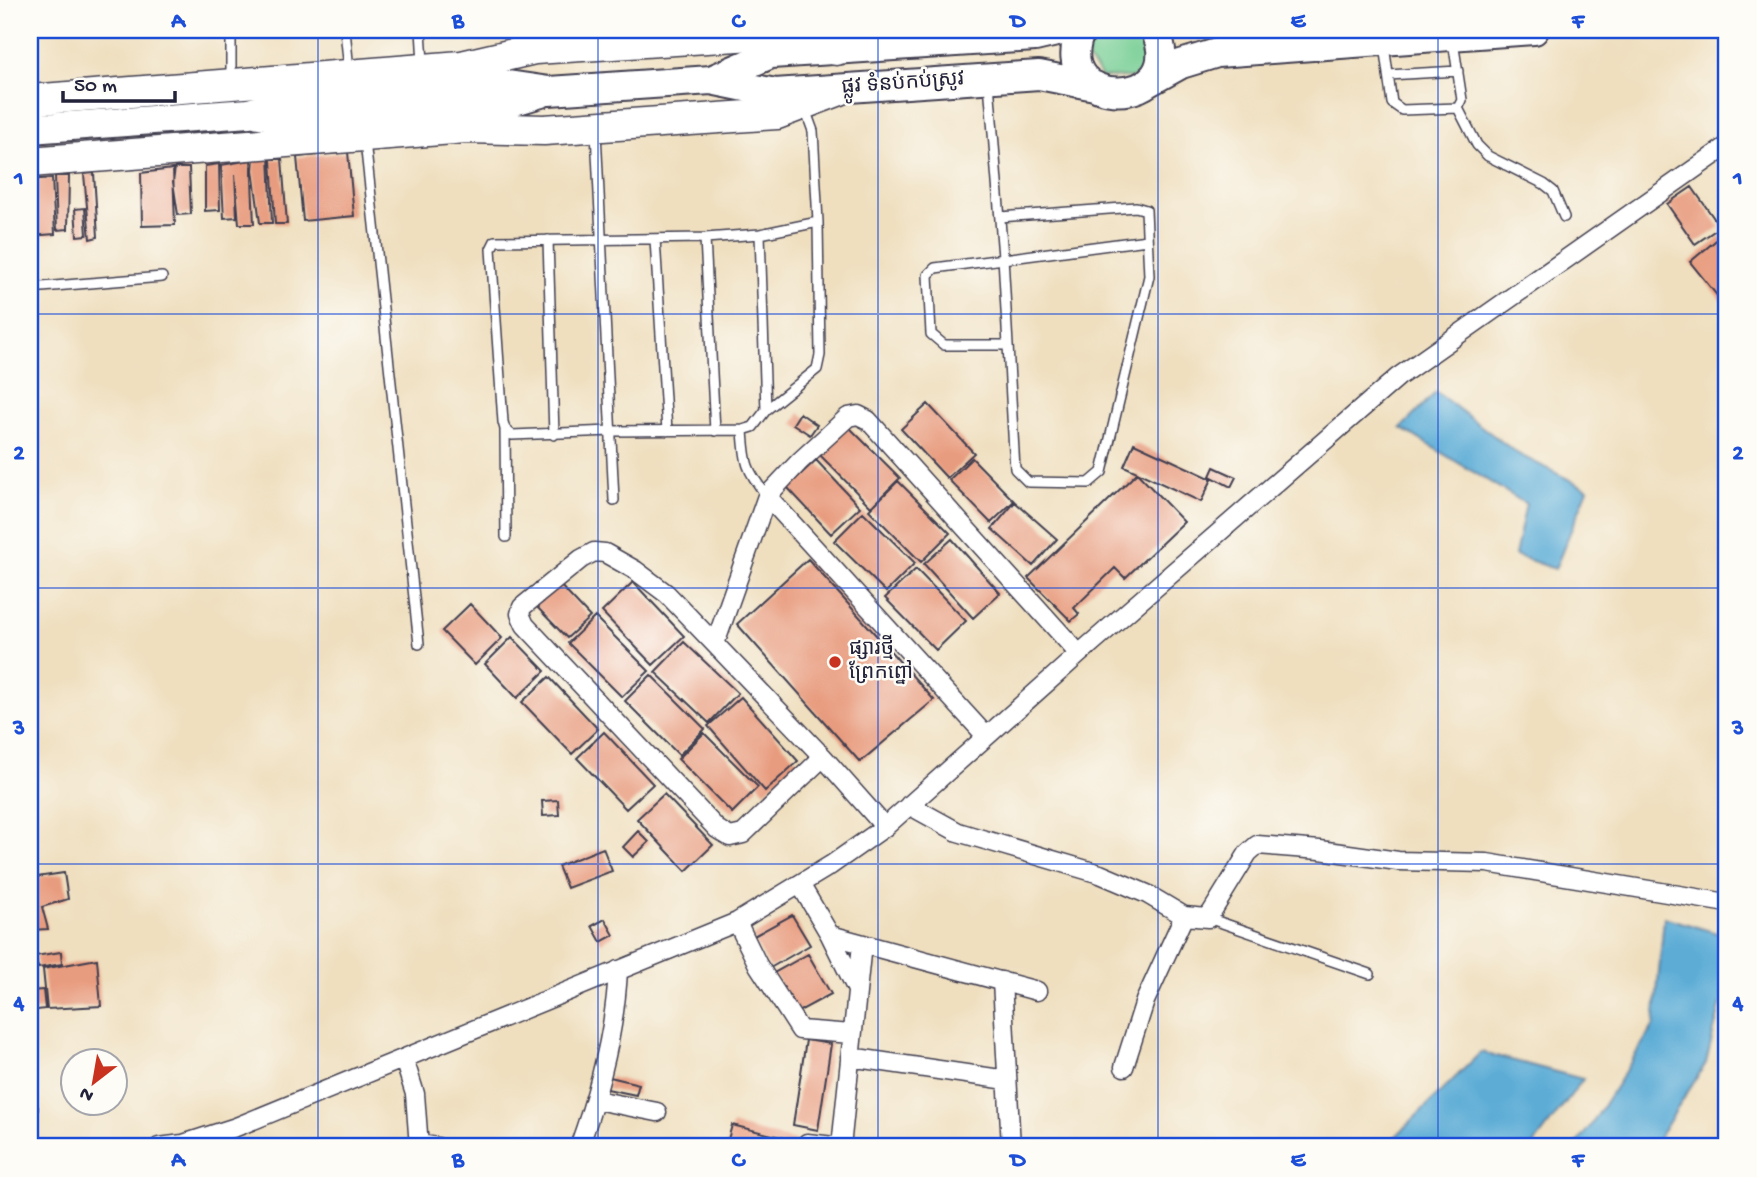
<svg xmlns="http://www.w3.org/2000/svg" width="1757" height="1177" font-family="'Gochi Hand','Noto Sans Khmer',sans-serif">
  <rect width="100%" height="100%" fill="#fdfcf7"/>
  <filter id="ink" filterUnits="userSpaceOnUse"><feTurbulence type="fractalNoise" baseFrequency=".0143" numOctaves="2"/><feDisplacementMap in="SourceGraphic" scale="14" xChannelSelector="R" yChannelSelector="G"/><feConvolveMatrix kernelMatrix="1 2 1 2 8 2 1 2 1" color-interpolation-filters="sRGB"/></filter>
  <filter id="wash" filterUnits="userSpaceOnUse"><feTurbulence type="fractalNoise" baseFrequency=".00686" numOctaves="4" result="noise"/><feDisplacementMap in="SourceGraphic" scale="28" xChannelSelector="R" yChannelSelector="G"/><feGaussianBlur stdDeviation="1.57" result="paint"/><feColorMatrix in="noise" values="0 0 0 0 0 0 0 0 0 0 0 0 0 0 0 0 0 1.4 0 .05"/><feComposite in="paint" operator="in"/></filter>
  <g filter="url(#wash)">
    <rect width="100%" height="100%" fill="#efdfbf"/>
    <!-- green -->
    <path fill="#74cd93" stroke="#4b7867" stroke-width="2" d="M 1095,30 L 1140,30 C 1156,46 1148,65 1133,78 L 1102,77 L 1088,60 L 1090,36 Z"/>
    <!-- water -->
    <path fill="#5cacd6" stroke="#3f6788" stroke-width="2" d="M 1436,392 L 1518,454 L 1588,489 L 1555,569 L 1515,555 L 1526,504 L 1401,428 Z
      M 1664,917 L 1727,936 L 1727,979 L 1706,1063 L 1653,1147 L 1574,1147 L 1592,1124 L 1654,1025 Z
      M 1481,1052 L 1583,1079 L 1532,1147 L 1385,1147 Z"/>
    <g id="blocks">
      <!-- building -->
      <path fill="#e89c7f" d="M 348,152 L 354,216 L 303,221 L 297,157 Z
        M 269,157 L 272,223 L 260,223 L 253,170 L 254,158 Z
        M 271,159 L 282,159 L 287,224 L 275,224 Z
        M 251,160 L 254,224 L 239,224 L 235,174 L 237,217 L 224,218 L 221,165 Z
        M 219,164 L 220,210 L 205,211 L 205,166 Z
        M 175,168 L 189,168 L 191,214 L 178,215 L 173,182 Z
        M 173,169 L 175,225 L 142,226 L 141,173 Z
        M 94,173 L 98,237 L 90,239 L 84,174 Z
        M 55,176 L 69,176 L 68,229 L 57,230 Z
        M 52,178 L 55,234 L 30,236 L 30,180 Z
        M 1692,187 L 1720,227 L 1695,244 L 1667,204 Z
        M 85,208 L 87,235 L 77,236 L 75,209 Z
        M 1720,237 L 1727,246 L 1727,308 L 1690,262 Z
        M 928,404 L 974,453 L 947,478 L 901,429 Z
        M 800,413 L 817,425 L 810,435 L 793,424 Z
        M 848,426 L 900,478 L 871,507 L 820,455 Z
        M 1134,443 L 1212,479 L 1201,502 L 1124,466 Z
        M 972,458 L 1014,501 L 991,523 L 949,480 Z
        M 816,460 L 860,507 L 831,534 L 787,487 Z
        M 1214,467 L 1236,477 L 1231,487 L 1210,476 Z
        M 1137,473 L 1184,522 L 1125,578 L 1115,568 L 1074,608 L 1079,614 L 1071,621 L 1028,578 Z
        M 898,481 L 950,533 L 921,562 L 869,510 Z
        M 1015,502 L 1057,539 L 1033,566 L 992,529 Z
        M 863,512 L 915,563 L 886,592 L 834,541 Z
        M 952,539 L 1000,593 L 973,618 L 924,564 Z
        M 808,559 L 934,700 L 860,762 L 737,624 Z
        M 916,569 L 966,621 L 936,650 L 885,598 Z
        M 633,582 L 684,636 L 653,665 L 602,612 Z
        M 558,583 L 590,617 L 567,638 L 535,605 Z
        M 470,604 L 502,638 L 475,665 L 442,631 Z
        M 595,617 L 649,671 L 622,697 L 568,643 Z
        M 512,637 L 545,671 L 517,698 L 485,664 Z
        M 684,642 L 738,693 L 709,723 L 655,672 Z
        M 651,675 L 705,729 L 679,755 L 625,701 Z
        M 549,677 L 598,729 L 572,754 L 522,702 Z
        M 741,697 L 798,761 L 765,791 L 708,726 Z
        M 604,732 L 653,784 L 626,809 L 577,758 Z
        M 704,733 L 758,787 L 732,813 L 678,759 Z
        M 664,794 L 713,845 L 686,871 L 637,819 Z
        M 558,800 L 559,815 L 543,816 L 542,801 Z
        M 638,831 L 649,842 L 633,857 L 623,847 Z
        M 603,848 L 612,871 L 567,888 L 558,866 Z
        M 64,873 L 68,899 L 42,907 L 48,929 L 30,930 L 30,878 Z
        M 792,915 L 810,945 L 770,968 L 752,937 Z
        M 605,919 L 614,935 L 601,942 L 592,926 Z
        M 61,952 L 62,964 L 38,968 L 35,956 Z
        M 808,954 L 831,994 L 796,1013 L 774,973 Z
        M 97,959 L 101,1006 L 47,1009 L 43,969 Z
        M 43,990 L 45,1009 L 30,1011 L 30,991 Z
        M 806,1040 L 831,1044 L 818,1130 L 793,1125 Z
        M 610,1077 L 639,1084 L 636,1095 L 607,1089 Z
        M 30,1107 L 38,1107 L 36,1147 L 30,1147 Z
        M 732,1125 L 796,1141 L 794,1147 L 726,1147 Z"/>
    </g>
  </g>
  <g filter="url(#ink)">
    <use href="#blocks" fill-opacity="0" stroke="#413e4f" stroke-width="2"/>
    <g fill="none" stroke-linecap="round" stroke-linejoin="round">
      <defs>
        <path id="service" d="M 231,30 L 231,79
          M 345,30 L 349,70
          M 421,30 L 423,63
          M 1384,45 L 1392,103 L 1402,110 L 1458,108 L 1462,100 L 1453,41
          M 1388,75 L 1458,71
          M 989,83 L 1003,257 L 1015,469 L 1028,482 L 1089,483 L 1102,472 L 1149,276 L 1146,210 L 1136,207 L 1000,217
          M 1458,108 L 1477,145 L 1488,156 L 1544,184 L 1553,191 L 1564,217
          M 596,132 L 614,500
          M 365,141 L 419,644
          M 760,234 L 766,410 L 753,427 L 743,430 L 611,431 L 512,435 L 505,429 L 503,422 L 491,249 L 495,241 L 705,238 L 760,234 L 818,222
          M 705,238 L 715,431
          M 655,239 L 667,431
          M 548,240 L 554,435
          M 30,288 L 162,277
          M 1008,345 L 944,345 L 931,334 L 928,275 L 935,268 L 1147,240
          M 766,410 L 817,369 L 820,355 L 818,222 L 813,131 L 805,109
          M 505,429 L 506,537
          M 743,430 C 745,463 746,470 767,496
          M 1208,918 L 1370,974"/>
        <path id="minor" d="M 767,496 L 986,736
          M 715,644 L 767,496 L 800,461 L 848,417 L 858,415 L 868,420 L 1079,654
          M 823,757 L 743,834 L 730,837 L 717,829 L 525,625 L 520,614 L 522,607 L 581,559 L 594,552 L 605,553 L 635,570 L 667,594 L 823,757 L 885,827
          M 909,805 L 958,832 L 1100,874 L 1147,894 L 1184,916 L 1208,918 L 1248,853 L 1257,845 L 1320,850 L 1398,861 L 1487,863 L 1727,903
          M 800,884 L 830,935 L 1037,991
          M 737,922 L 758,965 L 800,1030 L 852,1034
          M 830,935 L 857,990
          M 1002,981 L 1011,1147
          M 850,1057 L 1007,1080
          M 404,1059 L 415,1094 L 419,1147
          M 1124,1067 L 1145,1001 L 1184,916
          M 596,1100 L 657,1112
          M 807,1143 L 843,1147
          M 419,1144 L 438,1147
          M 159,1147 L 183,1144 L 236,1127 L 737,922 L 831,865 L 885,827 L 1079,654 L 1398,377 L 1727,146
          M 579,1147 C 600,1089 615,1032 618,970
          M 841,1147 L 862,944"/>
        <path id="primary" d="M 1081,30 C 1045,113 1193,111 1155,30
          M 711,80 L 771,54 L 1035,37 L 1065,30
          M 1145,84 L 1181,64 L 1217,53 L 1534,30
          M 259,114 L 301,121 L 497,106 L 541,93
          M 30,129 L 249,113 L 298,99 L 494,83 L 549,91 L 711,80 L 775,93 L 1039,75 L 1095,86"/>
        <path id="trunk" d="M 30,100 L 461,66 L 535,49 L 769,34 L 836,50
          M 30,162 L 466,128 L 544,130 L 777,114 L 840,90"/>
      </defs>
      <!-- service casing -->
      <use href="#service" stroke="#413e4f" stroke-width="12"/>
      <!-- minor casing -->
      <use href="#minor" stroke="#413e4f" stroke-width="21"/>
      <!-- primary casing -->
      <use href="#primary" stroke="#413e4f" stroke-width="32"/>
      <!-- trunk casing -->
      <use href="#trunk" stroke="#413e4f" stroke-width="33"/>
      <!-- service -->
      <use href="#service" stroke="#fff" stroke-width="9"/>
      <!-- minor -->
      <use href="#minor" stroke="#fff" stroke-width="18"/>
      <!-- primary -->
      <use href="#primary" stroke="#fff" stroke-width="28"/>
      <!-- trunk -->
      <use href="#trunk" stroke="#fff" stroke-width="30"/>
    </g>
  </g>
  <!-- grid -->
  <path fill="none" stroke="#1d4ed8" stroke-width="2" stroke-opacity="0.55" d="M 318,30 L 318,1147M 598,30 L 598,1147M 878,30 L 878,1147M 1158,30 L 1158,1147M 1438,30 L 1438,1147M 30,314 L 1727,314M 30,588 L 1727,588M 30,864 L 1727,864"/>
  <!-- markers -->
  <circle fill="#c8321e" stroke="#fdfcf7" stroke-width="2.5" cx="835" cy="662" r="7"/>
  <g text-anchor="middle" dominant-baseline="central" stroke-width="5" stroke-linejoin="round" paint-order="stroke">
    <!-- street labels -->
    <g font-size="21" fill="#22223b" stroke="#fdfcf7">
      <text transform="translate(903 85) rotate(-4)">ផ្លូវ ទំនប់កប់ស្រូវ</text>
    </g>
    <!-- poi labels -->
    <g font-size="21" fill="#22223b" stroke="#fdfcf7" text-anchor="start">
      <text x="849" y="650">ផ្សារថ្មី<tspan x="849" dy="24">ព្រែកព្នៅ</tspan></text>
    </g>
  </g>
  <!-- margin -->
  <rect width="1757" height="1177" fill="none" stroke="#fdfcf7" stroke-width="77"/>
  <!-- north arrow -->
  <g transform="translate(94 1082) rotate(211)"><circle r="33" fill="#fdfcf7" stroke="#a5a5ac" stroke-width="2"/>
  <path d="M0-5L12 26L0 18L-12 26Z" fill="#c8321e"/>
  <text y="-10" font-size="19" font-weight="bold" text-anchor="middle" fill="#22223b">N</text>
  </g>
  <!-- scale -->
  <path d="M63 91v10h112v-10" fill="none" stroke="#22223b" stroke-width="3.5"/>
  <text x="74" y="91" font-size="21" fill="#22223b" stroke="#fdfcf7" stroke-width="5" paint-order="stroke">50 m</text>
  <rect x="38" y="38" width="1680" height="1100" fill="none" stroke="#1d4ed8" stroke-width="2.5"/>
  <g font-size="23" text-anchor="middle" font-weight="bold" fill="#1d4ed8">
    <text x="178" y="27">A</text>
    <text x="458" y="27">B</text>
    <text x="738" y="27">C</text>
    <text x="1018" y="27">D</text>
    <text x="1298" y="27">E</text>
    <text x="1578" y="27">F</text>
    <text x="19" y="184">1</text>
    <text x="1738" y="184">1</text>
    <text x="19" y="459">2</text>
    <text x="1738" y="459">2</text>
    <text x="19" y="734">3</text>
    <text x="1738" y="734">3</text>
    <text x="19" y="1009">4</text>
    <text x="1738" y="1009">4</text>
    <text x="178" y="1166">A</text>
    <text x="458" y="1166">B</text>
    <text x="738" y="1166">C</text>
    <text x="1018" y="1166">D</text>
    <text x="1298" y="1166">E</text>
    <text x="1578" y="1166">F</text>
  </g>
</svg>
